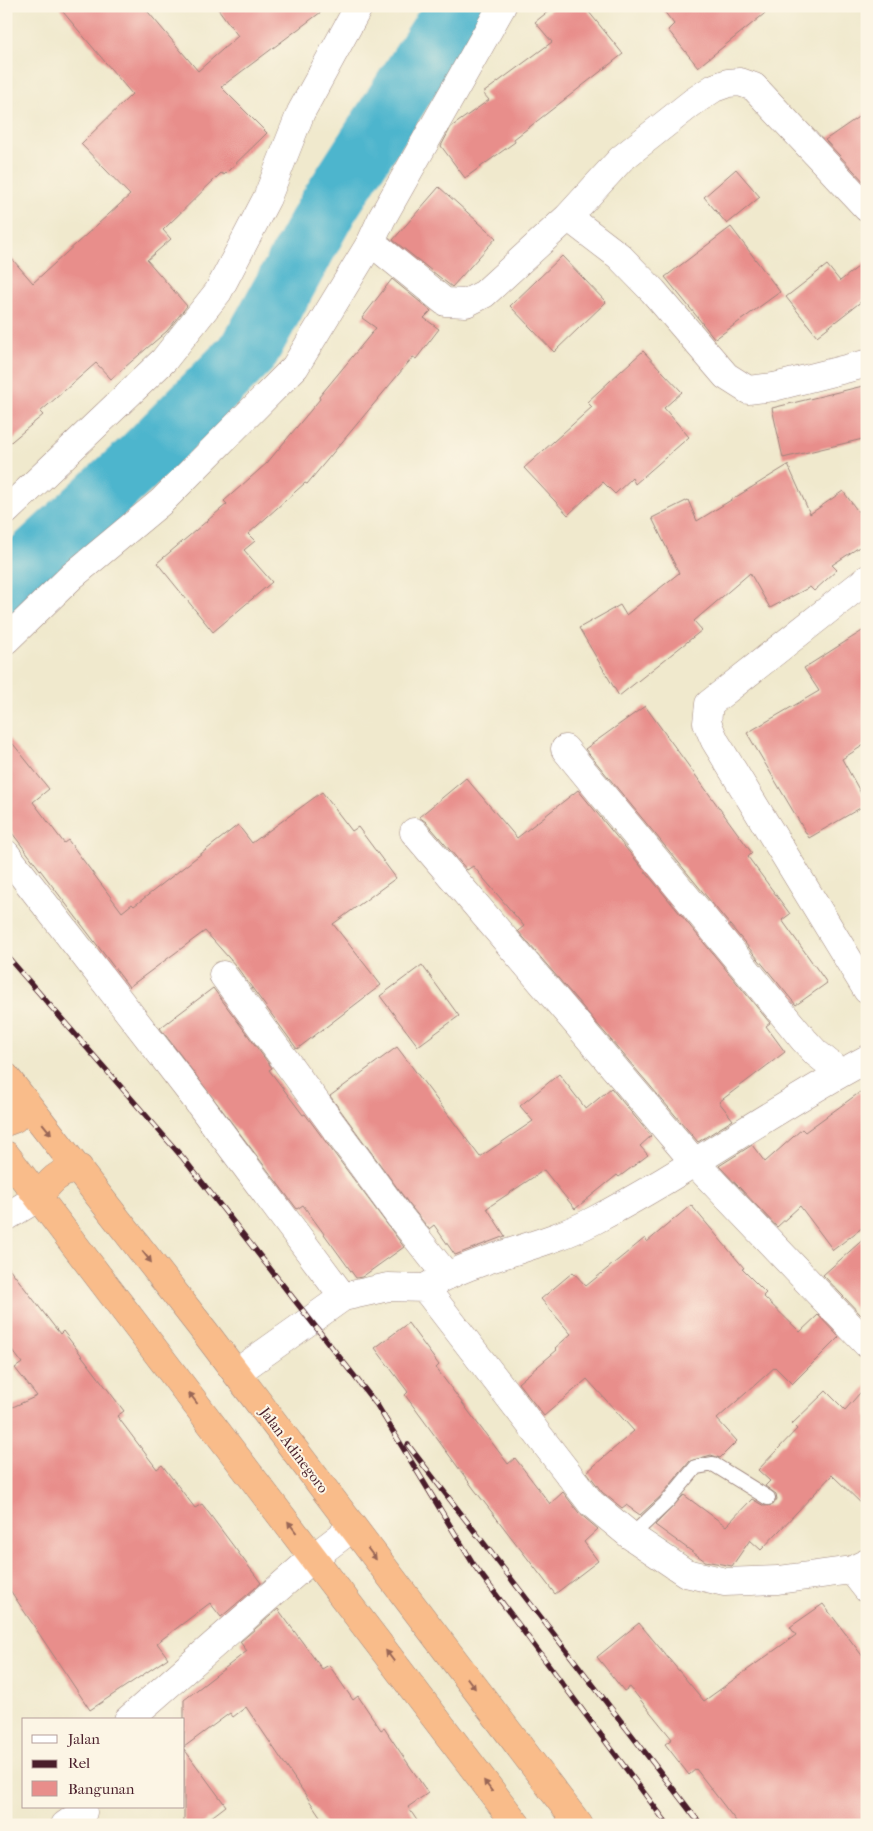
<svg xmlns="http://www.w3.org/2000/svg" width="873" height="1831" font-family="'IM FELL French Canon',serif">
  <rect width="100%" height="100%" fill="#fcf5e5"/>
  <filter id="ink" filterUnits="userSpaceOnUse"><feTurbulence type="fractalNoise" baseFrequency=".02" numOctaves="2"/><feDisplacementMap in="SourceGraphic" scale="10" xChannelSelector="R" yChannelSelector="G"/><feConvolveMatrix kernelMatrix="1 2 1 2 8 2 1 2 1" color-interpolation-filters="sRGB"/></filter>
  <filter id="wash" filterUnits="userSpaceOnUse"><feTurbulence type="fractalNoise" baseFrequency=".0096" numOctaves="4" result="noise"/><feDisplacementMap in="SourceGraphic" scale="20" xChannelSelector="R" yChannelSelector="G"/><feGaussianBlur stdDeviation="1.12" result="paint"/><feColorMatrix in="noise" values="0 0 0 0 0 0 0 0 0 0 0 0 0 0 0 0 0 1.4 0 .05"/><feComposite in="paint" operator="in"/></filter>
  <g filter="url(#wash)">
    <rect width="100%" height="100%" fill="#f0e9cd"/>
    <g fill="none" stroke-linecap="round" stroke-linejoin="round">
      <!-- river -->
      <path stroke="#4eb5cd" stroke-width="60" d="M 6,584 L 142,459 L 249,351 L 328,207 L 457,6"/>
    </g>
    <g id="blocks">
      <!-- building -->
      <path fill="#e88e8b" d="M 58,6 L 143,6 L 198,71 L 238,36 L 216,6 L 329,6 L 221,87 L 267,133 L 224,175 L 221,173 L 163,230 L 171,239 L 147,260 L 187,306 L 167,331 L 111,379 L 96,363 L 40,412 L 43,415 L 6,446 L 6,252 L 33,283 L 130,195 L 81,144 L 132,94 Z
        M 555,6 L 584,6 L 623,54 L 514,139 L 515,142 L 465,178 L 441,146 L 451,127 L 489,100 L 483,93 L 552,42 L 535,22 Z
        M 660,6 L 774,6 L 698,67 L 668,30 L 674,24 Z
        M 867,111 L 867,185 L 825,140 Z
        M 736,169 L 760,197 L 727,224 L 704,197 Z
        M 439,187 L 496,238 L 452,287 L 393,240 Z
        M 731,227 L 780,292 L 715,339 L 665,277 Z
        M 562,256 L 606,302 L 554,352 L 510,306 Z
        M 867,260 L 867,297 L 817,336 L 786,297 L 827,265 L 840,281 Z
        M 392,279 L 431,311 L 424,318 L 439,329 L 416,359 L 413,357 L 307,484 L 305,483 L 248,534 L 255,541 L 244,550 L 272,582 L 213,632 L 157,563 L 227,504 L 224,501 L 267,463 L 320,399 L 319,397 L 376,328 L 362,318 Z
        M 643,351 L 682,392 L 664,408 L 689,437 L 635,484 L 632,478 L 615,494 L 603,482 L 568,515 L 524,468 L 592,407 L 587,402 Z
        M 867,385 L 867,438 L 783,458 L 772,408 Z
        M 788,465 L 810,514 L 843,491 L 867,524 L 867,542 L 832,565 L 837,570 L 814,591 L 810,587 L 770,608 L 750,573 L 694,621 L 702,630 L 619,696 L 579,628 L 620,605 L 626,615 L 679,573 L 652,518 L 688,500 L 697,521 Z
        M 867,628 L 867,743 L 842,759 L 867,804 L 809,838 L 747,733 L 819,691 L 804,668 Z
        M 645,706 L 752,853 L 748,857 L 790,914 L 782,920 L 827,983 L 796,1005 L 585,749 Z
        M 6,735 L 49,789 L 33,802 L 64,843 L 68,840 L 122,912 L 132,904 L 134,906 L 238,825 L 252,843 L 322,792 L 352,831 L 358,827 L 396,878 L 333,924 L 381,985 L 297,1049 L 236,966 L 205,931 L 129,987 L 6,825 Z
        M 466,778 L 517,838 L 578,790 L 770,1023 L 766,1026 L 785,1052 L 719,1102 L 733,1120 L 698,1142 L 518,931 L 524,926 L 473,866 L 467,870 L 426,822 L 419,817 Z
        M 422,965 L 459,1016 L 418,1046 L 380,996 Z
        M 213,988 L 272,1068 L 269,1070 L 303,1115 L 305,1114 L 404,1247 L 362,1277 L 356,1278 L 303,1205 L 297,1209 L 160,1028 Z
        M 397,1047 L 480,1157 L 533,1121 L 520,1106 L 559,1074 L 586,1109 L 611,1088 L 651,1136 L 640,1146 L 648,1155 L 619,1177 L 617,1175 L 575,1209 L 544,1170 L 487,1208 L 505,1236 L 455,1255 L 434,1225 L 429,1229 L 409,1204 L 330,1096 Z
        M 867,1087 L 867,1224 L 833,1250 L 800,1206 L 777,1227 L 719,1166 L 752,1145 L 765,1162 L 802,1129 L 805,1132 Z
        M 691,1205 L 744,1268 L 742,1269 L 766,1293 L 763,1296 L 800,1332 L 818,1315 L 839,1337 L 792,1384 L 775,1367 L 717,1419 L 737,1441 L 720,1458 L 711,1455 L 690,1461 L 661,1496 L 640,1515 L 626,1505 L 622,1508 L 602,1492 L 587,1472 L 634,1431 L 587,1379 L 544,1416 L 518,1383 L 557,1350 L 555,1348 L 571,1334 L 541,1299 L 573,1272 L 586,1286 L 645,1238 L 647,1242 Z
        M 867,1236 L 867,1310 L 861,1315 L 823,1275 Z
        M 6,1264 L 60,1334 L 63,1331 L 124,1411 L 117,1416 L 157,1469 L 162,1465 L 195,1508 L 202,1504 L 261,1583 L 221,1617 L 210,1603 L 157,1643 L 168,1658 L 90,1710 L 6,1584 L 6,1410 L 37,1396 L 15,1368 L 22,1363 L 6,1342 Z
        M 408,1323 L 439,1365 L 436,1368 L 508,1464 L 515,1458 L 550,1504 L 563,1492 L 579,1513 L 598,1529 L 584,1542 L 598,1561 L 555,1594 L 474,1489 L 405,1395 L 408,1392 L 375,1348 Z
        M 867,1385 L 867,1509 L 832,1475 L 761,1550 L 750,1540 L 732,1566 L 705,1561 L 655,1525 L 684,1495 L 726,1526 L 752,1499 L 764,1506 L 773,1505 L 777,1499 L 776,1494 L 765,1486 L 770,1481 L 758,1470 L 797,1429 L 792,1424 L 826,1391 L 845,1410 Z
        M 823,1604 L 867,1662 L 867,1817 L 857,1825 L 739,1825 L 696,1769 L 689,1775 L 665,1744 L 672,1739 L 630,1687 L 624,1691 L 597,1657 L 639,1623 L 704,1701 L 796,1635 L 790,1627 Z
        M 278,1609 L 322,1669 L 329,1665 L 353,1700 L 358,1696 L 381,1730 L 384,1728 L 428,1793 L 408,1807 L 420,1825 L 326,1825 L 246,1707 L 233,1717 L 230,1713 L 184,1747 L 184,1700 L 247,1651 L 240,1642 Z
        M 184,1749 L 226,1806 L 201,1825 L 184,1825 Z"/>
    </g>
  </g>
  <g filter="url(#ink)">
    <use href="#blocks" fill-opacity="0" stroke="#9d847c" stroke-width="1"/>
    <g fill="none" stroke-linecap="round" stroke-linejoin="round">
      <defs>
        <path id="service" d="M 631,1536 L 667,1502 L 696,1467 L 713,1464 L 768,1498"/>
        <path id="minor" d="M 568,217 L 621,159 L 693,102 L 714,88 L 728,83 L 740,82 L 754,87 L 867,208
          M 371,242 L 445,302 L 466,303 L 484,294 L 568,217 L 619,256 L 653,291 L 726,376 L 748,390 L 774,387 L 865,364
          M 6,511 L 164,360 L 218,292 L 267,198 L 301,112 L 359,6
          M 867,579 L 709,704 L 707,723 L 715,741 L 867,990
          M 6,640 L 72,576 L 161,502 L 295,367 L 371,242 L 382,218 L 502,6
          M 565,749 L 804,1040 L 816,1053 L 841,1073
          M 414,832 L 696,1164 L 867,1344
          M 6,854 L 195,1098 L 343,1297
          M 223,975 L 397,1213 L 446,1275
          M 6,1217 L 39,1197
          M 425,1288 C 476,1256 540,1249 593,1221 C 687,1172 773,1109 867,1059
          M 236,1373 L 343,1297 L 388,1287 L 425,1288 L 591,1503 L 631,1536 L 686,1573 L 725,1582 L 778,1580 L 852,1570 L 867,1563
          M 852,1570 L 867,1589
          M 128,1720 L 314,1557 L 352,1528
          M 65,1825 L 83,1812"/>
        <path id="trunk" d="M 6,1077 L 205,1332 L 579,1825
          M 6,1122 L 14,1119 L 26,1102
          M 6,1155 L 517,1825
          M 39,1197 C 50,1181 58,1172 79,1168"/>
      </defs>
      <!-- service casing -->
      <use href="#service" stroke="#9d847c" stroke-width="16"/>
      <!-- minor casing -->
      <use href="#minor" stroke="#9d847c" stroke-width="29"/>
      <!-- trunk casing -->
      <use href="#trunk" stroke="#9d847c" stroke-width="29"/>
      <!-- service -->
      <use href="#service" stroke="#fff" stroke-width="14"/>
      <!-- minor -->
      <use href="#minor" stroke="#fff" stroke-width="28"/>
      <!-- trunk -->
      <use href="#trunk" stroke="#f9bc8a" stroke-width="28"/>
      <defs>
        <path id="rail" d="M 6,955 L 183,1158 L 377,1405 L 474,1565 L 668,1825
          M 408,1445 L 701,1825"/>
      </defs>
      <!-- rail casing -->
      <use href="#rail" stroke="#4a1f2b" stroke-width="5.5"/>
      <!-- rail -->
      <use href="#rail" stroke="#fcf5e5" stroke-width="4" stroke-dasharray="11" stroke-linecap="butt"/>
    </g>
    <!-- one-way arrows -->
    <defs><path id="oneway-solid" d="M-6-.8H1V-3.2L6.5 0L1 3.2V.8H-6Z" transform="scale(1.25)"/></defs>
    <g fill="#996656">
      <use href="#oneway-solid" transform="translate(47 1129) rotate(51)"/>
      <use href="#oneway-solid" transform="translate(147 1257) rotate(52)"/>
      <use href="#oneway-solid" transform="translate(193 1398) rotate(-127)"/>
      <use href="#oneway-solid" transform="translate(292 1527) rotate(-127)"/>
      <use href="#oneway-solid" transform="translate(372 1554) rotate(53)"/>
      <use href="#oneway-solid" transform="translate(390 1656) rotate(-127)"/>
      <use href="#oneway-solid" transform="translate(471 1683) rotate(53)"/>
      <use href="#oneway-solid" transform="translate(488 1786) rotate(-127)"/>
    </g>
  </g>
  <g text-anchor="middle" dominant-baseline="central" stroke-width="4" stroke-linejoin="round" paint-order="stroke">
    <!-- street labels -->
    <g font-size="15" fill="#4a1f2b" stroke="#fcf5e5">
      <text transform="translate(294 1450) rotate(53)">Jalan Adinegoro</text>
    </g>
  </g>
  <!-- margin -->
  <rect width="873" height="1831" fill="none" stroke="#fcf5e5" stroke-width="25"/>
  <!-- legend -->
  <rect x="22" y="1718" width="162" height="90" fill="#fcf5e5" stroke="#b59f9b"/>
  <rect x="32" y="1735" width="25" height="8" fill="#ffffff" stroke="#b59f9b"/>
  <text x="68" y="1744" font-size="15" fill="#4a1f2b">Jalan</text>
  <rect x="32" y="1760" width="25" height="8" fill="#4a1f2b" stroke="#b59f9b"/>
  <text x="68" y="1768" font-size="15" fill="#4a1f2b">Rel</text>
  <rect x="32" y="1781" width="25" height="15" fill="#e88e8b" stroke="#b59f9b"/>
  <text x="68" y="1794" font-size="15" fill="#4a1f2b">Bangunan</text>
</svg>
